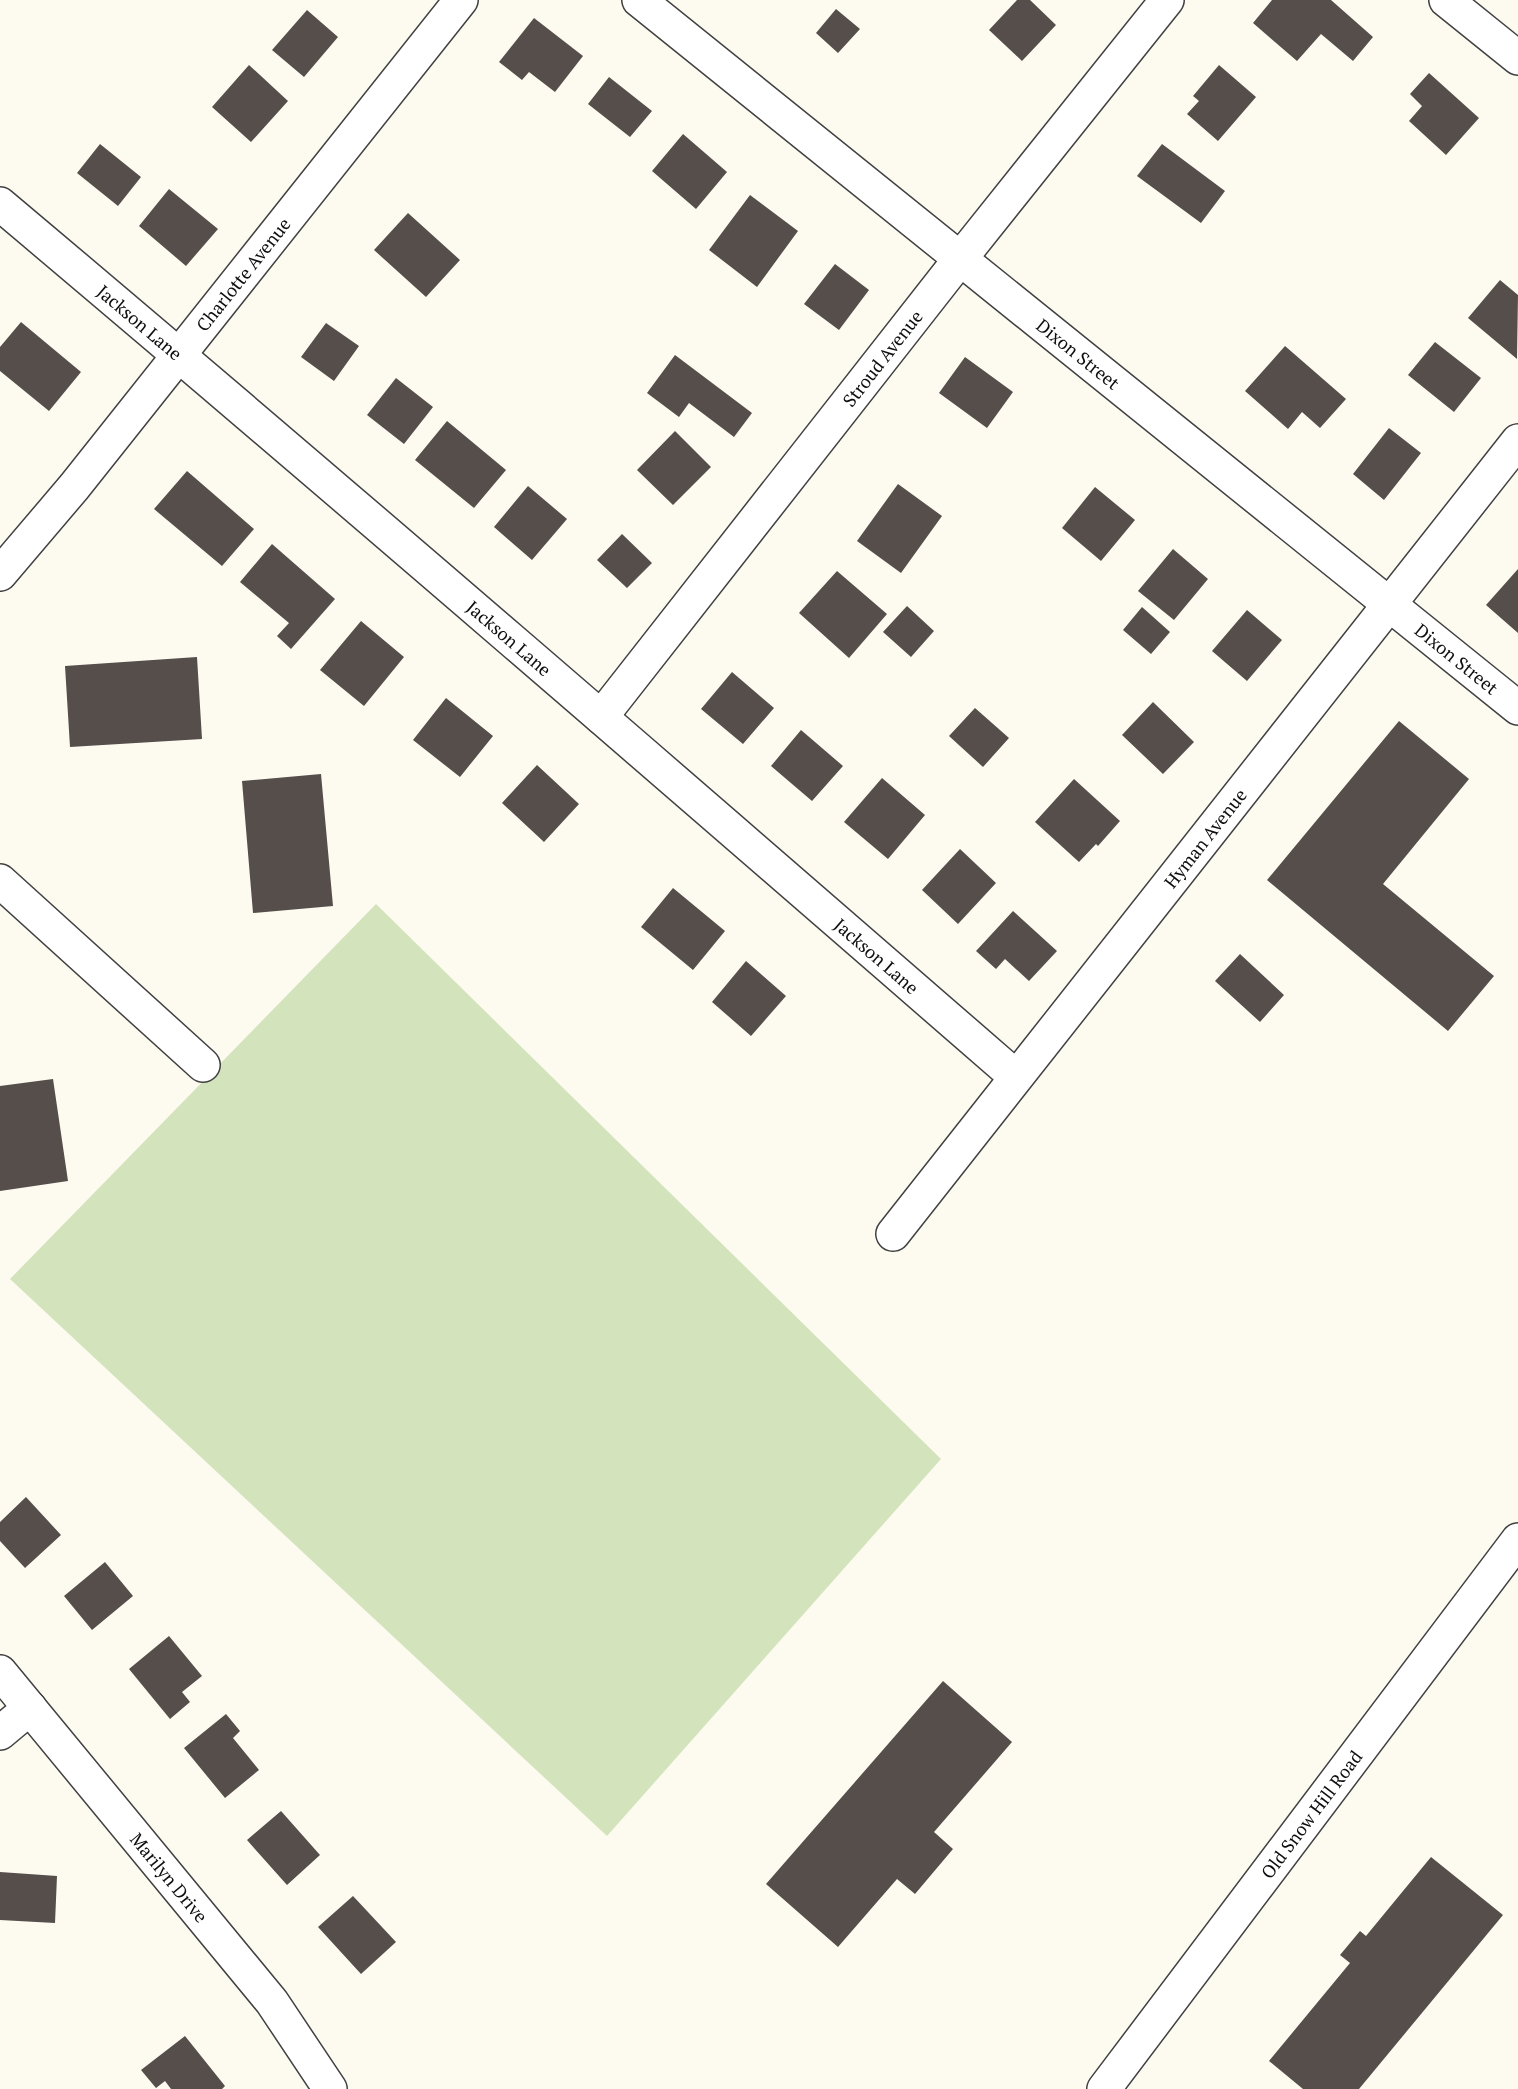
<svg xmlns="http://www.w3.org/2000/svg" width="1518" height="2089" font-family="'PT Serif',serif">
  <rect width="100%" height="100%" fill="#fdfaf0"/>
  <!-- green -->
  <path fill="#d3e4bd" d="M 376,904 L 941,1459 L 607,1836 L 10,1279 Z"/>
  <!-- building -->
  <path fill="#554e4b" d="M 1017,0 L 1030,0 L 1056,25 L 1022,61 L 989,30 Z
    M 1272,0 L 1331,0 L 1373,37 L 1353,61 L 1321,34 L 1297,61 L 1253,23 Z
    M 836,9 L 860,29 L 838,53 L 816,33 Z
    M 307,10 L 338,37 L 304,77 L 272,50 Z
    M 534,18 L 583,56 L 555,92 L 529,72 L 522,80 L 499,62 Z
    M 249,65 L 288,101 L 251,142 L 212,107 Z
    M 1219,65 L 1256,97 L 1218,141 L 1187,114 L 1199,101 L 1193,96 Z
    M 1429,73 L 1479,118 L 1446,155 L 1409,121 L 1422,106 L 1410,94 Z
    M 609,77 L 652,111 L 630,137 L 588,104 Z
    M 683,134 L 727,172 L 696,209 L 652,171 Z
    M 100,144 L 141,177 L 118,206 L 77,173 Z
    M 1162,144 L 1225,191 L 1201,223 L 1137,176 Z
    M 169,189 L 218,229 L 186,266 L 139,226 Z
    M 750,195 L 798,231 L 757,287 L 709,250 Z
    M 408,213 L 460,260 L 426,297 L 374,250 Z
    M 835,264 L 869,290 L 839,330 L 804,304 Z
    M 1500,280 L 1518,295 L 1517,359 L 1468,318 Z
    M 21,322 L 81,372 L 49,411 L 0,371 L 0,347 Z
    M 326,323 L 359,346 L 334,381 L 301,357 Z
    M 1435,342 L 1481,378 L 1454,412 L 1408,375 Z
    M 1285,346 L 1346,399 L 1320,428 L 1302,412 L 1288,429 L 1245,391 Z
    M 675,355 L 752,413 L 734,437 L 689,403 L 679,417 L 647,393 Z
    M 965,357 L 1013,392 L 987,428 L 939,393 Z
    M 396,378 L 433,407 L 404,444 L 367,415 Z
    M 447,421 L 506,470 L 474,508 L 415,460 Z
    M 1389,428 L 1421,453 L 1384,500 L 1353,474 Z
    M 675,431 L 711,467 L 673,505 L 637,470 Z
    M 187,471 L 254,529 L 222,566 L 154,509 Z
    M 898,484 L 942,516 L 901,573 L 857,541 Z
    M 528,486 L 567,519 L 532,560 L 494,527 Z
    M 1095,487 L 1135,520 L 1101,561 L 1062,528 Z
    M 622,534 L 652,563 L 627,588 L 597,560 Z
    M 272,544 L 335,599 L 291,649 L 277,636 L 289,623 L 240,582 Z
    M 1173,549 L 1208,579 L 1174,620 L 1138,591 Z
    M 1518,569 L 1518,633 L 1486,605 Z
    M 837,571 L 887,614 L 849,658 L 799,613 Z
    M 907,606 L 934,631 L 911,657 L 883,632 Z
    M 1142,607 L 1170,632 L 1151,654 L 1123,630 Z
    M 1247,610 L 1282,640 L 1247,681 L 1212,651 Z
    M 361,621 L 404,657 L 364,706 L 320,670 Z
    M 197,657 L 202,739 L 70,747 L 65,666 Z
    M 732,672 L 774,708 L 743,744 L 701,709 Z
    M 446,698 L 493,736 L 460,777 L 413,740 Z
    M 1153,702 L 1194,742 L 1163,774 L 1122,735 Z
    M 975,708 L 1009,738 L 983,767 L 949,736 Z
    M 1399,721 L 1469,779 L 1383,884 L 1494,976 L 1448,1031 L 1267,880 Z
    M 801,730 L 843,766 L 812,801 L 771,766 Z
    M 537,765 L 579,804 L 544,842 L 502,803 Z
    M 321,774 L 333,906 L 253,913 L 242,781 Z
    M 882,778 L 925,815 L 888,859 L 844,822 Z
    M 1074,779 L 1120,821 L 1098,846 L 1096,844 L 1079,862 L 1035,822 Z
    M 960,849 L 996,883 L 958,924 L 922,890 Z
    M 673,888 L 725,931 L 693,970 L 641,927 Z
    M 1013,911 L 1057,951 L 1029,981 L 1005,959 L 996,969 L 976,951 Z
    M 1240,954 L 1284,995 L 1260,1022 L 1215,981 Z
    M 746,961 L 786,996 L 751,1036 L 712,1002 Z
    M 53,1079 L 68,1181 L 0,1191 L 0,1086 Z
    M 26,1497 L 61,1535 L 25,1568 L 0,1541 L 0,1522 Z
    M 105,1562 L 133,1596 L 92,1630 L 64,1596 Z
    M 169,1636 L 202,1676 L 182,1692 L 190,1702 L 170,1719 L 129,1669 Z
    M 943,1681 L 1012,1742 L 934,1832 L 953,1849 L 915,1894 L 897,1879 L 838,1947 L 766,1884 Z
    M 226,1714 L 240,1731 L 233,1738 L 259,1770 L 225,1798 L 184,1748 Z
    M 281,1811 L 320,1855 L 287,1885 L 247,1840 Z
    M 1431,1857 L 1503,1915 L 1359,2089 L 1303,2089 L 1269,2061 L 1350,1963 L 1340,1955 L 1360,1931 L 1366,1936 Z
    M 0,1872 L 57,1876 L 55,1923 L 0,1920 Z
    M 353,1896 L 396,1942 L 361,1974 L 318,1927 Z
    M 185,2036 L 225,2086 L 222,2089 L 171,2089 L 165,2081 L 156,2088 L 141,2070 Z"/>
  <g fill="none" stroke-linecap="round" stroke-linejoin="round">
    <defs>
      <g id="minor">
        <path id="s1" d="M 639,0 L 1518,708"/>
        <path d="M 1446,0 L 1518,58"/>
        <path id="s2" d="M 0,204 C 342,492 679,784 1016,1077"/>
        <path id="s3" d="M 0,574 L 74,487 L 461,0"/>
        <path id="s4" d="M 601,717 L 960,259 L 1167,0"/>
        <path d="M 0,881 L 203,1065"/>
        <path id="s5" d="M 893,1234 L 1518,441"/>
        <path id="s6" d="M 0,1672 L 272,2002 L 330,2089"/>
        <path d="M 0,1733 L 30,1708"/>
        <path id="s7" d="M 1104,2089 L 1518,1540"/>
      </g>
    </defs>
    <!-- minor casing -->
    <use href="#minor" stroke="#414141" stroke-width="36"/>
    <!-- minor -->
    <use href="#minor" stroke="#fff" stroke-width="33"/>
  </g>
  <g text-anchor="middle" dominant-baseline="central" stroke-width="6" stroke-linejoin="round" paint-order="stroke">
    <!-- street labels -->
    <g font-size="18" fill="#0e0e0e" stroke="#fff">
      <text stroke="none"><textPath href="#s3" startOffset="386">Charlotte Avenue</textPath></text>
      <text stroke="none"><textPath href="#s2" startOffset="183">Jackson Lane</textPath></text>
      <text stroke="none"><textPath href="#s1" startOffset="564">Dixon Street</textPath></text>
      <text stroke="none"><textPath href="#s4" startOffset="456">Stroud Avenue</textPath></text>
      <text stroke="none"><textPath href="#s2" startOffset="669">Jackson Lane</textPath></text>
      <text stroke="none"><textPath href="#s1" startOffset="1050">Dixon Street</textPath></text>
      <text stroke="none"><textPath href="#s5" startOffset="504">Hyman Avenue</textPath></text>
      <text stroke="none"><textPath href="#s2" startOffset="1155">Jackson Lane</textPath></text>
      <text stroke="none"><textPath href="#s7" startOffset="344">Old Snow Hill Road</textPath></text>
      <text stroke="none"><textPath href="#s6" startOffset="266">Marilyn Drive</textPath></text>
    </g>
  </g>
</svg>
